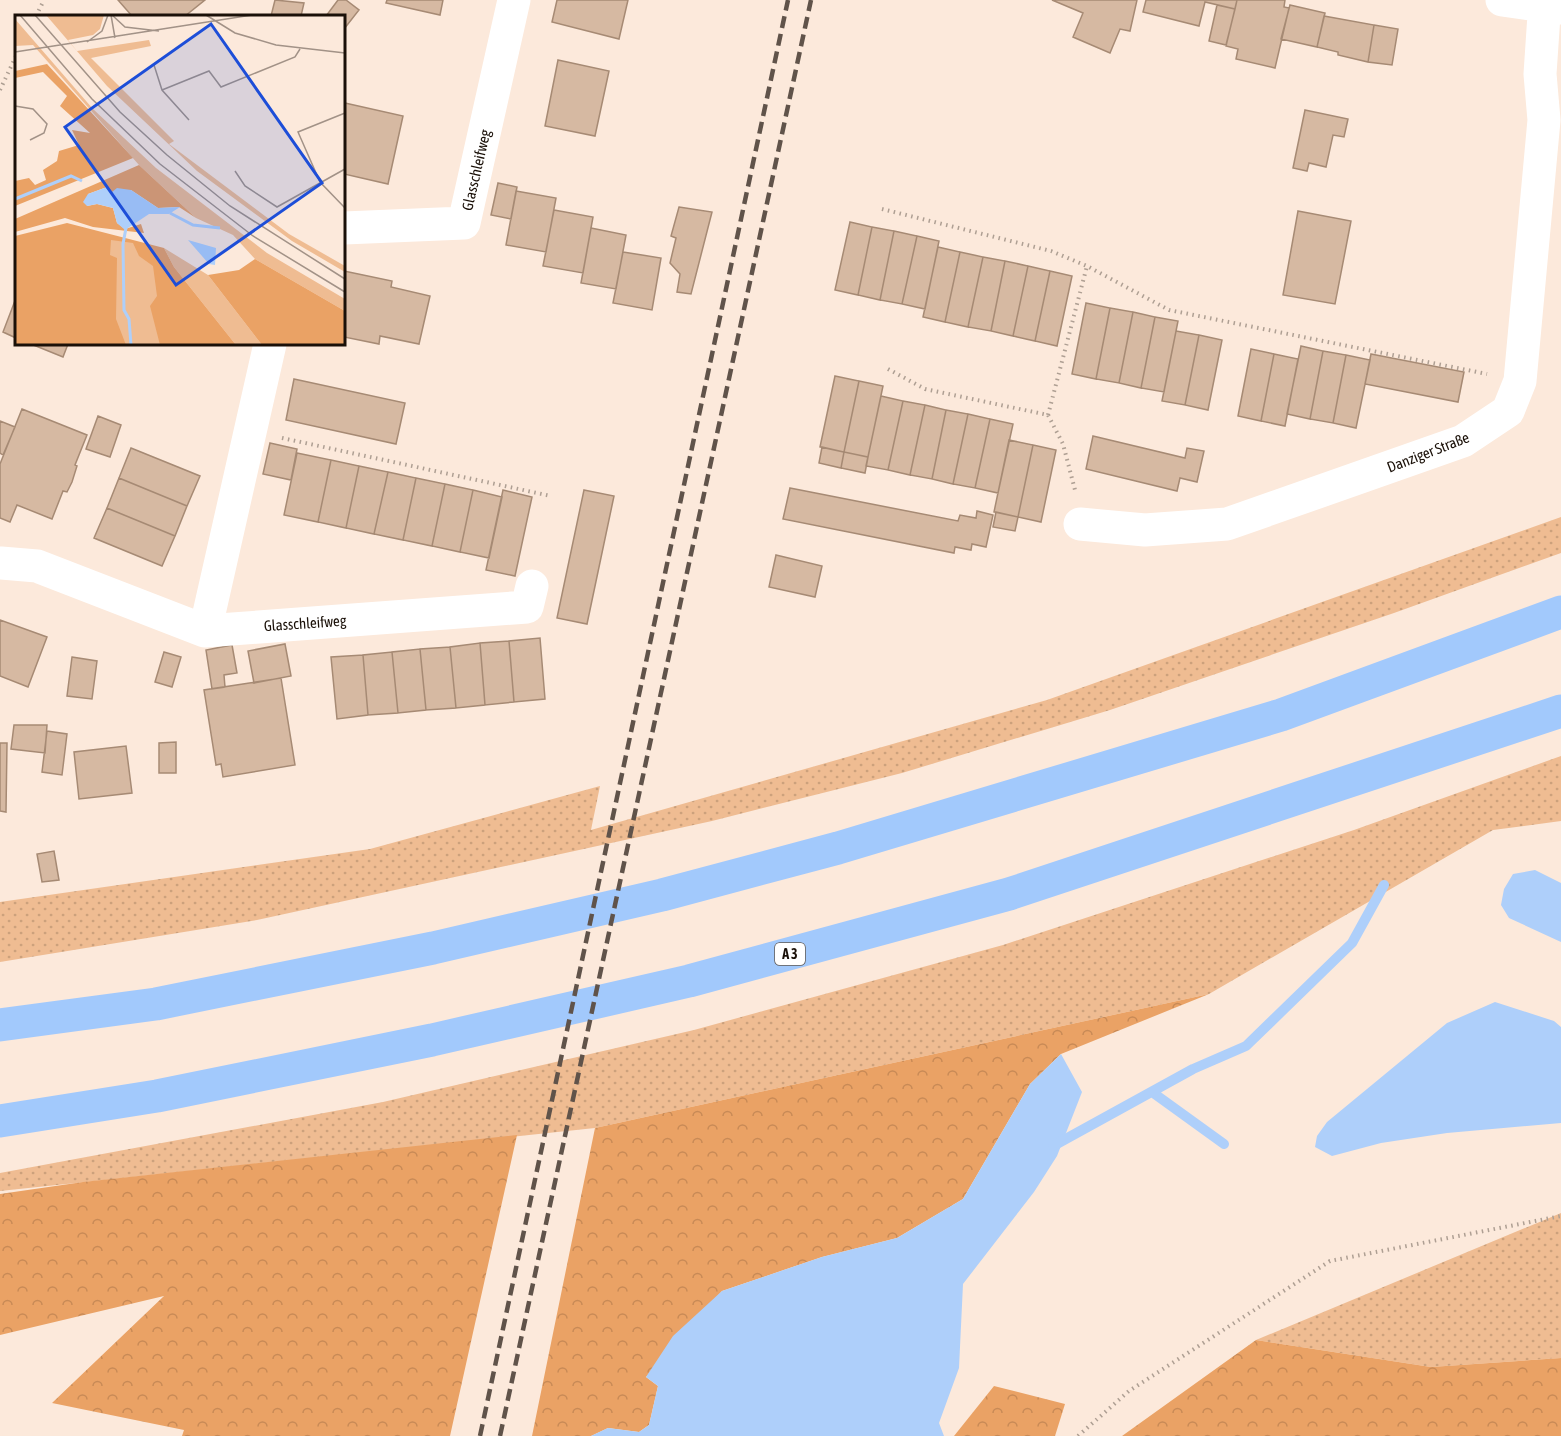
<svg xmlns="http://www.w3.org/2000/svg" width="1561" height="1436" font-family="'Asap Condensed',sans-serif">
  <defs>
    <pattern id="grass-dots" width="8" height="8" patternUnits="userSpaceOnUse" patternTransform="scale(1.5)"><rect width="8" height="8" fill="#efbc92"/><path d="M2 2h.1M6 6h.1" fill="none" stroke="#cca17c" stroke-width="1.8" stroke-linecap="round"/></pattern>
    <pattern id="forest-crowns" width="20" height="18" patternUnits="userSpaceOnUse" patternTransform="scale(1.5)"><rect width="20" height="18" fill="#eaa265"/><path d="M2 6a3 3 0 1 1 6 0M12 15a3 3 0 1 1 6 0" fill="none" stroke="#c88a56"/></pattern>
  </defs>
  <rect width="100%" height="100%" fill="#fce9db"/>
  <!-- grass -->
  <path fill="url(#grass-dots)" d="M 1561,517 L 1561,553 L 1394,613 L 1110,710 L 902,773 L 712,821 L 257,920 L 0,962 L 0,902 L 370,849 L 600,786 L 591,830 L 1047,700 Z
    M 1561,756 L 1561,821 L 1493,830 L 1209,994 L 595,1128 L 0,1191 L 0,1173 L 383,1102 L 694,1030 L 1003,945 L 1354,830 Z
    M 1561,1213 L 1561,1358 L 1431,1367 L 1256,1340 Z"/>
  <!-- forest -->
  <path fill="url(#forest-crowns)" d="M 1209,994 L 1061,1054 L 1030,1084 L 963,1199 L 897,1238 L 822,1257 L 722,1291 L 646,1377 L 658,1386 L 649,1425 L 639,1432 L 608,1428 L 591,1436 L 532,1436 L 595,1128 Z
    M 517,1135 L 450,1436 L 182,1436 L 184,1430 L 52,1403 L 164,1296 L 0,1335 L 0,1194 L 83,1182 Z
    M 1256,1340 L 1431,1367 L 1561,1358 L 1561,1436 L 1122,1436 Z
    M 994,1386 L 1065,1404 L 1055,1436 L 954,1436 Z"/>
  <!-- water -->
  <path fill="#aecffa" d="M 1535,870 L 1561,883 L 1561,942 L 1509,918 L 1501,905 L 1504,889 L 1513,874 Z
    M 1495,1002 L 1554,1021 L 1561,1027 L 1561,1123 L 1447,1133 L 1381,1143 L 1332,1156 L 1315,1147 L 1317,1136 L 1327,1122 L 1447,1023 Z
    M 1061,1054 L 1082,1092 L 1057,1156 L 1034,1192 L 963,1284 L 959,1368 L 939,1423 L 944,1436 L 591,1436 L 608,1428 L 639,1432 L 649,1425 L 658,1386 L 646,1377 L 673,1336 L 722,1291 L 822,1257 L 897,1238 L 963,1199 L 1030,1084 Z"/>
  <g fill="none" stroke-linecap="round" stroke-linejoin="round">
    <!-- stream -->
    <path stroke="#aecffa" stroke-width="10" d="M 1152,1092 L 1224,1144
      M 1053,1146 L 1193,1069 L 1246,1046 L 1352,943 L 1384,885"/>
  </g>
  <!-- building -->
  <path fill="#d6b9a2" stroke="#a68a74" stroke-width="1.5" d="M 118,0 L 205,0 L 185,16 L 132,16 Z
    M 275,0 L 304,3 L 301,16 L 271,16 Z
    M 338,0 L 346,0 L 359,10 L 344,29 L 344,16 L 326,16 Z
    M 387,0 L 443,0 L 440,15 L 386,3 Z
    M 557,0 L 628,0 L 619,39 L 552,22 Z
    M 1052,0 L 1137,0 L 1130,31 L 1120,29 L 1110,53 L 1073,37 L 1083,13 Z
    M 1146,0 L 1237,0 L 1235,9 L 1205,2 L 1199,26 L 1143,12 Z
    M 1237,0 L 1285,0 L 1284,7 L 1289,8 L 1275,68 L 1236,59 L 1238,49 L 1226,46 Z
    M 1217,5 L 1235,9 L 1226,45 L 1209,41 Z
    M 1290,5 L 1325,13 L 1317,47 L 1281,39 Z
    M 1324,16 L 1374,25 L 1368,62 L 1338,55 L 1338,52 L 1317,47 Z
    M 1374,25 L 1398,29 L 1392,65 L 1368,62 Z
    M 558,60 L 609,71 L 595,136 L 545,126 Z
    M 345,103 L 403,116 L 388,184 L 344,174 Z
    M 1305,110 L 1348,119 L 1344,137 L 1333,135 L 1326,167 L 1309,163 L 1307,171 L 1293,168 Z
    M 498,183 L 517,187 L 511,219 L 491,215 Z
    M 516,191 L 556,198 L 546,252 L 506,245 Z
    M 679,207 L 712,212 L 691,294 L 677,292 L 680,274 L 670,263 L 676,238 L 671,236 Z
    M 554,210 L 593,217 L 583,273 L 543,266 Z
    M 1298,211 L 1351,221 L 1335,304 L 1283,295 Z
    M 850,222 L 872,227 L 858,295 L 835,290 Z
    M 872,227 L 894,231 L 880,300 L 858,295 Z
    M 591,228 L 626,235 L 616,289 L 581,283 Z
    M 894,231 L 917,236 L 902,304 L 880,300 Z
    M 917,236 L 939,241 L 925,309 L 902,304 Z
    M 938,247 L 960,252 L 945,322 L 923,317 Z
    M 623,252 L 661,258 L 652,310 L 613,303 Z
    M 960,252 L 983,257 L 968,327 L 945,322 Z
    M 983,257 L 1005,261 L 991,331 L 968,327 Z
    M 1005,261 L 1028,266 L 1013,336 L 991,331 Z
    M 1028,266 L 1050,271 L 1035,341 L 1013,336 Z
    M 344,271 L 392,281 L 391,287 L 430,296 L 419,344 L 380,336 L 379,344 L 344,337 Z
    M 1050,271 L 1072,276 L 1057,346 L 1035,341 Z
    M 16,298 L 16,338 L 3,332 Z
    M 1086,303 L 1110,308 L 1096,379 L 1072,374 Z
    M 1110,308 L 1133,312 L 1119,383 L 1096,379 Z
    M 1133,312 L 1155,317 L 1141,388 L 1119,383 Z
    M 1155,317 L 1178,321 L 1164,392 L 1141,388 Z
    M 1176,331 L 1199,335 L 1185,405 L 1162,401 Z
    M 1199,335 L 1222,340 L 1208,410 L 1185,405 Z
    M 31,344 L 68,344 L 63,357 Z
    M 1301,346 L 1323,351 L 1310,419 L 1287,414 Z
    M 1251,349 L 1274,354 L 1261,421 L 1238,416 Z
    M 1323,351 L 1346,355 L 1333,423 L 1310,419 Z
    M 1274,354 L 1298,359 L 1285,426 L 1261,421 Z
    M 1371,354 L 1464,372 L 1458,402 L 1365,384 Z
    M 1346,355 L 1370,360 L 1356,428 L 1333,423 Z
    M 835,376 L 859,381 L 844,452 L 820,447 Z
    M 294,379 L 405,403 L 396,444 L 286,420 Z
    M 859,381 L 883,386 L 868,457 L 844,452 Z
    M 881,396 L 903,401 L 888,470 L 866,466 Z
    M 903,401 L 925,405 L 910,475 L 888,470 Z
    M 925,405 L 946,410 L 932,479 L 910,475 Z
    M 22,409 L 87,435 L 75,465 L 77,466 L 72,482 L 67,492 L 63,491 L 52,519 L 17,505 L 10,522 L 0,518 L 0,464 Z
    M 946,410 L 968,414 L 953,484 L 932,479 Z
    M 968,414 L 990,419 L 975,488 L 953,484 Z
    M 98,416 L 121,425 L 110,457 L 86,449 Z
    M 990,419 L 1013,424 L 998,493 L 975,488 Z
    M 0,421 L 15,427 L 3,455 L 0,453 Z
    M 1093,436 L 1185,458 L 1187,448 L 1204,451 L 1197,482 L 1180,478 L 1177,491 L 1086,469 Z
    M 1009,440 L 1033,445 L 1018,517 L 994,512 Z
    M 270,443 L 297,449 L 291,480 L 263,474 Z
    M 1033,445 L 1056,450 L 1041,522 L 1018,517 Z
    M 822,447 L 844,452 L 841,468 L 819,463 Z
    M 131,448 L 200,476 L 187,506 L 119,478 Z
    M 844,452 L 868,457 L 865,473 L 841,468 Z
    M 297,453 L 331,460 L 318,522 L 284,515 Z
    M 331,460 L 359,466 L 346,528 L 318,522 Z
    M 359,466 L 388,472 L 374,534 L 346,528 Z
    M 388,472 L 416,478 L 403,540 L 374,534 Z
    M 119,478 L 187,506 L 175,536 L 107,508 Z
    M 416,478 L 445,484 L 432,546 L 403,540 Z
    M 445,484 L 473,490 L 460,552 L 432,546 Z
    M 790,488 L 958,521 L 960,515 L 976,518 L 977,511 L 993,515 L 986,547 L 972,544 L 971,550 L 955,547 L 954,553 L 783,519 Z
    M 473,490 L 502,497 L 489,558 L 460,552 Z
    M 503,490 L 532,497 L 515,576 L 486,570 Z
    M 584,490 L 614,496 L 587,624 L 557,618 Z
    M 107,508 L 175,536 L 162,566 L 94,538 Z
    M 996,512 L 1018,517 L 1015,531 L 993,527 Z
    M 776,555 L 822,566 L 815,597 L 769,587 Z
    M 0,620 L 47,637 L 28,687 L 0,676 Z
    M 540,638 L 545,699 L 514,702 L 509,641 Z
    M 509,641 L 514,702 L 485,705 L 480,643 Z
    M 480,643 L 485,705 L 456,708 L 450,647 Z
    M 285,644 L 291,676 L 254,683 L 248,651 Z
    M 232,645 L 237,673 L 224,675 L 225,687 L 212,689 L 206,650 Z
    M 450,647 L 456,708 L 426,710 L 420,649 Z
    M 420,649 L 426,710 L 398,713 L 392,652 Z
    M 164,652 L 181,657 L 172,687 L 155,682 Z
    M 392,652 L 398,713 L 368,715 L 363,655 Z
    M 363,655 L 368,715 L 337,719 L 331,657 Z
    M 72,657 L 97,661 L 92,699 L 67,696 Z
    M 281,678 L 295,765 L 223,777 L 221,764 L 216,765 L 204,690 Z
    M 14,725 L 47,725 L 45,753 L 11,749 Z
    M 47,731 L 67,734 L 62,775 L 42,772 Z
    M 176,742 L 176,773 L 159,773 L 159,743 Z
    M 0,743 L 7,743 L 6,812 L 0,811 Z
    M 126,746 L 132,793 L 79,799 L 74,752 Z
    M 54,851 L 59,880 L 42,882 L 37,854 Z"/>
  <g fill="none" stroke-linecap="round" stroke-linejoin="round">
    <!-- path -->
    <path stroke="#ae9f93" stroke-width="4" stroke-dasharray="1.5 4.5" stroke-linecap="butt" d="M 36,16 L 44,0
      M 0,90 L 16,56
      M 882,209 L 1051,251 L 1087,266 L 1169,310 L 1487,374
      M 888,369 L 925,389 L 1048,415 L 1063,444 L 1075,490
      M 1048,415 L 1087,266
      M 282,438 L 551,496
      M 1078,1436 L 1129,1391 L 1330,1261 L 1561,1216"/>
    <!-- minor -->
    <path stroke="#fff" stroke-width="33" d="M 1502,0 L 1561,8
      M 344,228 L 464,223 L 514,0
      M 1080,524 L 1145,530 L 1227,524 L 1463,441 L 1508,411 L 1520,381 L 1544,120 L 1540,74 L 1545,0
      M 1,563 L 37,566 L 205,631 L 527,607 L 532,586
      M 205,631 L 270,344"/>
    <!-- highway -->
    <path stroke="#a2c9fc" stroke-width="33" d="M 0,1025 L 156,1004 L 433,948 L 662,895 L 838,848 L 1281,715 L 1561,612
      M 0,1121 L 157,1096 L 432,1040 L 689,981 L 1009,894 L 1561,711"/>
    <!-- rail -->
    <path stroke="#60534a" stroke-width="4.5" stroke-dasharray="12 6" stroke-linecap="butt" d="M 480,1436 L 788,0
      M 500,1436 L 811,0"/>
  </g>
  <g text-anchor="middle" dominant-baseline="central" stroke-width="6" stroke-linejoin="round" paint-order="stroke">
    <!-- shield labels -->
    <rect fill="#fff" stroke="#5f5852" stroke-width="1.5" x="775" y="943" width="30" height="22" rx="4.5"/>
    <g font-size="14" font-weight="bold" fill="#1a1008">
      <text x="790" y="954">A 3</text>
    </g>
    <!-- street labels -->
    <g font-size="15" fill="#1a1008" stroke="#fff">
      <text transform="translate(476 170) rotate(-77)">Glasschleifweg</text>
      <text transform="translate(1428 452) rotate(-21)">Danziger Straße</text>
      <text transform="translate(305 623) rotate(-4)">Glasschleifweg</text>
    </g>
  </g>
  <!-- overview -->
  <g transform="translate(15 15)">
    <rect width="330" height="330" fill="#fce9db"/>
    <path d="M 31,0 L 89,0 L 85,14 L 78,20 L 53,25 L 62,36 L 134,25 L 136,31 L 76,43 L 159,126 L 154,129 L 274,219 L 330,251 L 330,257 L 277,226 L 182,156 L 92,71 ZM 0,4 L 78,94 L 141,153 L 252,238 L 330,284 L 330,296 L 240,244 L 218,220 L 181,203 L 124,150 L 18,30 L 0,31 ZM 149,233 L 193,260 L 247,330 L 221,330 L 159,252 Z" fill="#efbc92"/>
    <path d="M 32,49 L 118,143 L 0,191 L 0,166 L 14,163 L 20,170 L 31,165 L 28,155 L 42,146 L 44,136 L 64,130 L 57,115 L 75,118 L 45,91 L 52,81 L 28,57 L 0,63 L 0,56 ZM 124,150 L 181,203 L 164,192 L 143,193 L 116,175 L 97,177 L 92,172 L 73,179 L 72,191 L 82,189 L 98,193 L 102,208 L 110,214 L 126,209 L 129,218 L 78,212 L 50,203 L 0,217 L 0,204 ZM 52,208 L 149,233 L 159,252 L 221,330 L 0,330 L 0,221 ZM 240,244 L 330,296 L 330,330 L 247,330 L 193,260 L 224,255 Z" fill="#eaa265"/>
    <path d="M 96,225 L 118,228 L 124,241 L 138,251 L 142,281 L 135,291 L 145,330 L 111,330 L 101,304 L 102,243 L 95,240 Z" fill="#efbc92"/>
    <path d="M 92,172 L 97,177 L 102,173 L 116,175 L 143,193 L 165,192 L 154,199 L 134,199 L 110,215 L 102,208 L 98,193 L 82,189 L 72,191 L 68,187 L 73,179 ZM 173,225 L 201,233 L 200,250 L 194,249 Z" fill="#aecffa"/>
    <path fill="none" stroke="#aecffa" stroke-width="3" d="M 0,184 L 56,161 L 67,166M 155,198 L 178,210 L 205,213M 111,213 L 108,229 L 109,295 L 114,304 L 116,330"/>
    <path fill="none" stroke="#a29287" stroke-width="1.5" d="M 5,0 L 77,84 L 145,149 L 238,221 L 330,277M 20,0 L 105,97 L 152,140 L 215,191 L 330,264M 96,0 L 100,23M 97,0 L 110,12 L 144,16M 191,0 L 220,18 L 261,30 L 330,38M 72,27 L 87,16 L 93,0M 0,37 L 237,0M 139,50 L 147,75 L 174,105M 147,75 L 194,56 L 206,72 L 280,42 L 285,34M 0,91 L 18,94 L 32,109 L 29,118 L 15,125M 330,98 L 283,117 L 305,167 L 330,193M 220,156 L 230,171 L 262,192 L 330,154"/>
    <path fill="#1d4ed8" fill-opacity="0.15" stroke="#1d4ed8" stroke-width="3" d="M 196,9 L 307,168 L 161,270 L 50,112 Z"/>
    <rect width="330" height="330" fill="none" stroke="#1a1008" stroke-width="3"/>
  </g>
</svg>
